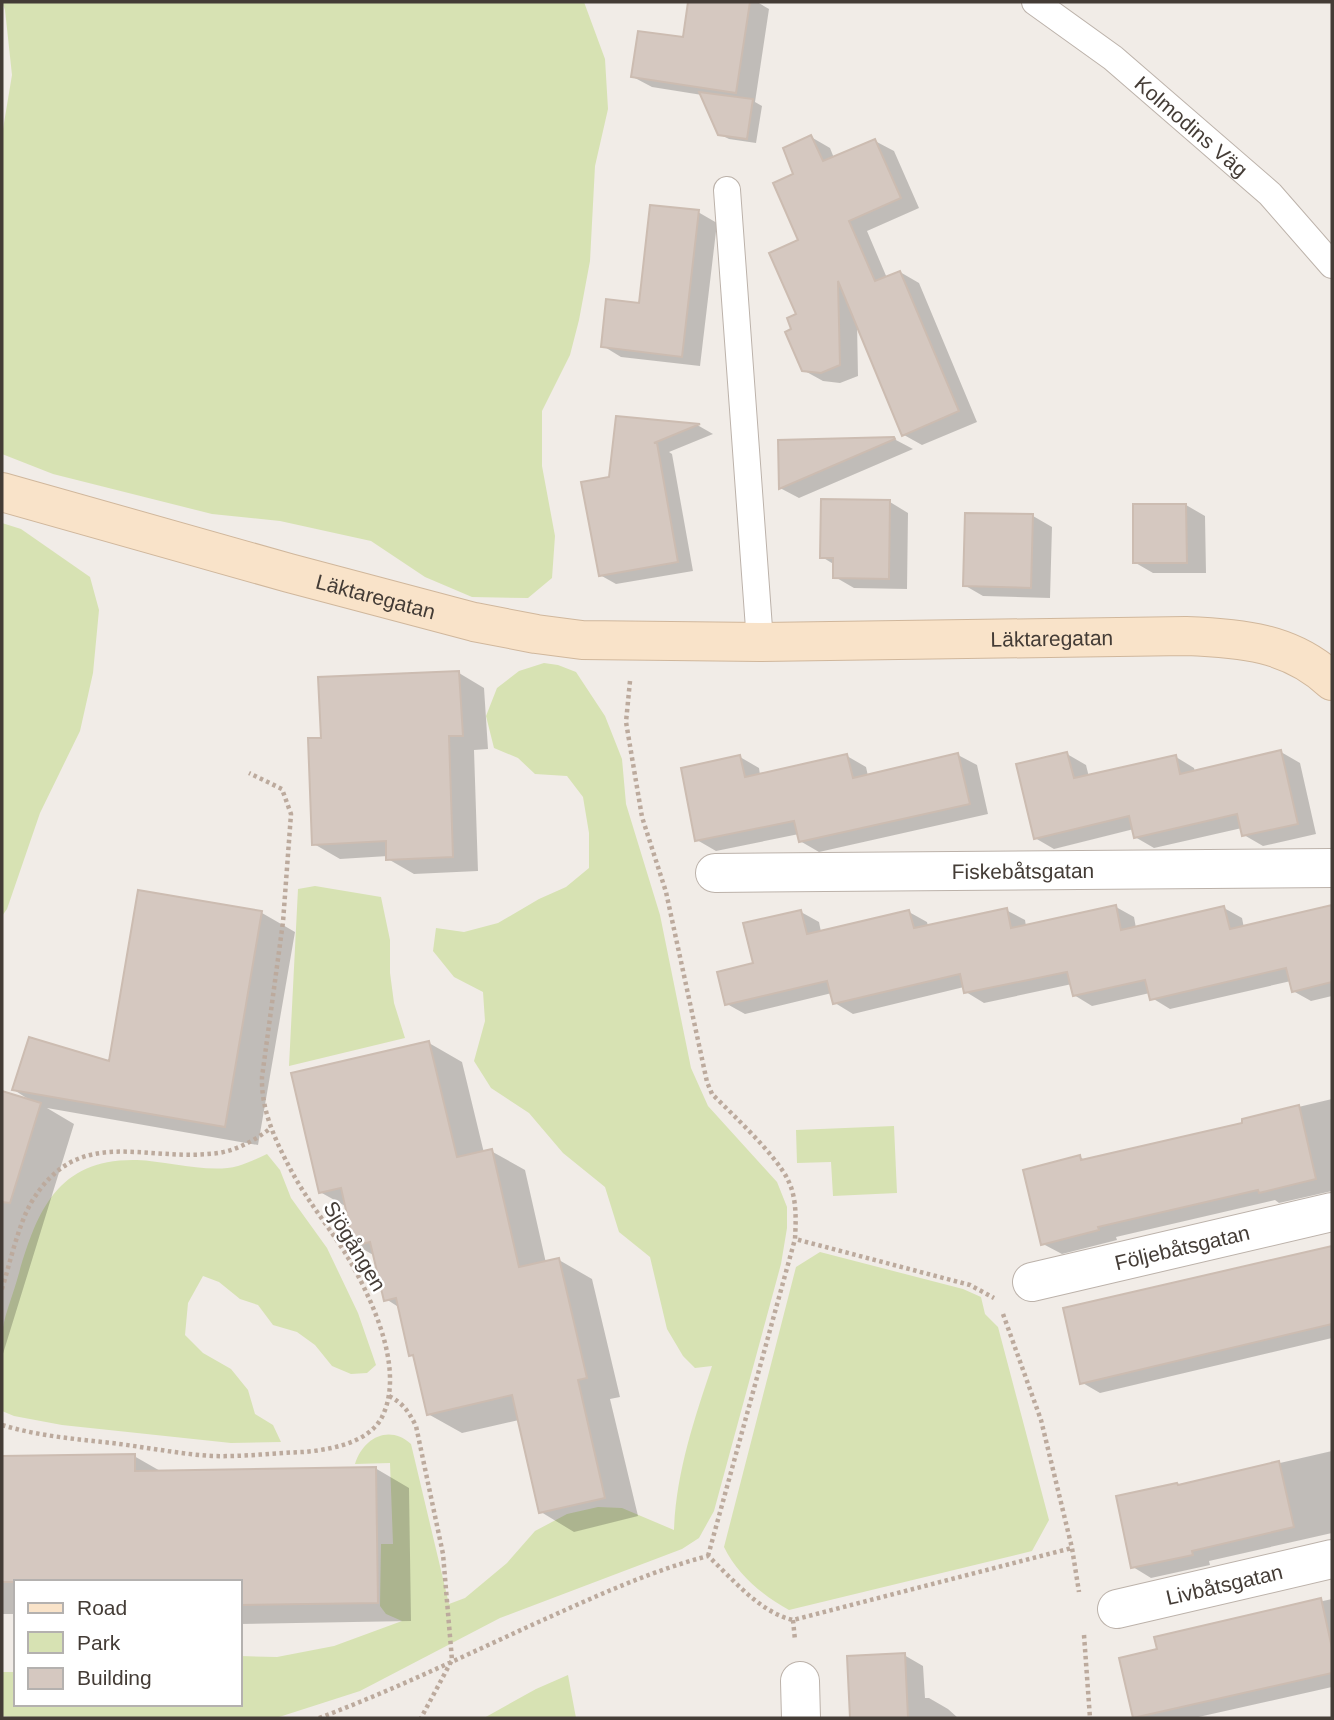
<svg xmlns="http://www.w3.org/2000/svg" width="1334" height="1720" font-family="Arial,sans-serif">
  <rect width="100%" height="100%" fill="#f1ece7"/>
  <!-- green -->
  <path fill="#d7e2b3" d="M 2,2 L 584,2 L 605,59 L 608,109 L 595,166 L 590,261 L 579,320 L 570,355 L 542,411 L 542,466 L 555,536 L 552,578 L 528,598 L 472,597 L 425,577 L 371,541 L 280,521 L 212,514 L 53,474 L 2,454 L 2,135 L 12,75 L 5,10 Z
    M 2,523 L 21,529 L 90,577 L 99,610 L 93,673 L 80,731 L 40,813 L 7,909 L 2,916 Z
    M 544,663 L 558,665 L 576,672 L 605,716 L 622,759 L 626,804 L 660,915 L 691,1068 L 708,1106 L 777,1182 L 787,1207 L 787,1228 L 781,1264 L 714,1511 L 699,1538 L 682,1549 L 500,1618 L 360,1691 L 276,1718 L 22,1718 L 2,1716 L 2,1672 L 16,1672 L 16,1704 L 240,1704 L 240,1656 L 277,1657 L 334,1646 L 402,1621 L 386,1614 L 380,1606 L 381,1544 L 393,1544 L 390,1463 L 355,1464 C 363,1438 389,1424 411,1444 L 449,1604 L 465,1598 L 507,1563 L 535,1531 L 567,1514 L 598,1507 L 622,1508 L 674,1530 C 676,1473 694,1420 712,1366 L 695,1368 L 683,1356 L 667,1329 L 650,1257 L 619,1232 L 605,1187 L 563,1153 L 529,1113 L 491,1088 L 474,1061 L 485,1021 L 483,992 L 454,977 L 433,951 L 436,928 L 464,932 L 498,923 L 539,899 L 566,887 L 589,868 L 589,833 L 583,797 L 567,776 L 535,774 L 518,758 L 494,748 L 486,716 L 497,688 L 519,671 Z
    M 315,886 L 381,897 L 390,940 L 390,973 L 394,1003 L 405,1038 L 289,1066 L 298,889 Z
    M 894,1126 L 897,1193 L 833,1196 L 831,1162 L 797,1163 L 796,1130 Z
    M 267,1154 L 280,1170 L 291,1198 L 327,1248 L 358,1313 L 376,1365 L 367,1373 L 351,1374 L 332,1366 L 315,1345 L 297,1332 L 273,1325 L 258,1305 L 240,1299 L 219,1282 L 203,1276 L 188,1303 L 185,1335 L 203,1353 L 231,1369 L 248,1390 L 255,1414 L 273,1425 L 281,1442 L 231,1443 L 62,1425 L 14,1416 L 2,1411 C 2,1386 0,1361 2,1336 C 3,1318 12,1298 17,1280 C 36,1213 56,1158 137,1160 C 166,1161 210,1174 238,1166 C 248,1163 258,1158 267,1154 Z
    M 820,1252 L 963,1289 L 981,1297 L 985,1314 L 998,1327 L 1049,1520 L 1032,1551 L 789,1610 C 763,1596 737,1574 724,1547 L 796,1267 Z
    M 568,1675 L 576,1718 L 484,1718 L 536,1689 Z"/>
  <!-- shadow -->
  <path fill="#0003" d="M 690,2 L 757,2 L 769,9 L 755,102 L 762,106 L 756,143 L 729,139 L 719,134 L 702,95 L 652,87 L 633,77 L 684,39 Z
    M 811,137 L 830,148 L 834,158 L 875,141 L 894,151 L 919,208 L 867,231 L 887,278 L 900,272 L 919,283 L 977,422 L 922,445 L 904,435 L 857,323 L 858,376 L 840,383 L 823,381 L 803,370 L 793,330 L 799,315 L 801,241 L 796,175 Z
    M 698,212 L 717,223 L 700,366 L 621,357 L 603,346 L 641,305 Z
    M 617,417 L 699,426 L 713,434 L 669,452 L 672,454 L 693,571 L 616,584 L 600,575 Z
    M 894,439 L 913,449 L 799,498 L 780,488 Z
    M 890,502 L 908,513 L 907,589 L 854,588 L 835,577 L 835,565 L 822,557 Z
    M 1186,505 L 1205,516 L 1206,573 L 1153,573 L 1134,562 Z
    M 1033,516 L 1052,527 L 1050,598 L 983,596 L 964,585 Z
    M 459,673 L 484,688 L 488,749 L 474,750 L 478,871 L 414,874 L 388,859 L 388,856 L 340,859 L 314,844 L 323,739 Z
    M 1281,752 L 1300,763 L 1316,834 L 1263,846 L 1244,835 L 1242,828 L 1154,848 L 1135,837 L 1134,829 L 1054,849 L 1035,838 L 1067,754 L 1086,765 L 1089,777 L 1176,757 L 1194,768 L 1195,772 Z
    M 958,755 L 977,765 L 988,814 L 819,852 L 800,841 L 799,834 L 716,851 L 697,840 L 740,757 L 759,768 L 760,775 L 847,756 L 866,767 L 868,776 Z
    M 139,892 L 262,913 L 295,932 L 258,1145 L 47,1108 L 74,1124 L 2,1357 L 2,1093 L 36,1104 L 14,1090 L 110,1063 Z
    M 1332,906 L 1332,996 L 1311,1001 L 1293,991 L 1291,981 L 1170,1009 L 1152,998 L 1150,993 L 1092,1006 L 1074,995 L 1072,984 L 984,1003 L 966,992 L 964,987 L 853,1014 L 835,1003 L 832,993 L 745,1014 L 727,1004 L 755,964 L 801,912 L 819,922 L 821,932 L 909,912 L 927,922 L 928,926 L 1006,910 L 1025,920 L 1026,926 L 1116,907 L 1134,917 L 1136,928 L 1224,908 L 1242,918 L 1244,928 Z
    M 429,1043 L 462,1062 L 484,1153 L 491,1151 L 525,1170 L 546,1263 L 559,1260 L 592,1279 L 620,1397 L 610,1399 L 638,1516 L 574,1532 L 541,1512 L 519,1420 L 462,1433 L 428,1414 L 400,1308 L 386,1299 L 375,1256 L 356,1245 L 347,1207 L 320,1192 Z
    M 1332,1099 L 1332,1191 L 1279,1203 L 1275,1200 L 1116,1237 L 1117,1240 L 1062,1254 L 1043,1244 L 1080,1157 L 1086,1161 L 1245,1124 L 1244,1120 Z
    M 1332,1248 L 1332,1338 L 1100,1393 L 1081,1382 L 1065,1310 Z
    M 1332,1451 L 1332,1533 L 1209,1561 L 1210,1565 L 1151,1578 L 1133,1567 L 1180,1486 Z
    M 134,1456 L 162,1472 L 375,1468 L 409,1488 L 411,1621 L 240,1624 L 240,1582 L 16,1582 L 16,1614 L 2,1614 L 2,1458 Z
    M 1332,1599 L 1332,1687 L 1194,1718 L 1135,1718 L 1121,1659 L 1159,1651 L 1156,1638 Z
    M 904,1655 L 923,1666 L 925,1698 L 929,1698 L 948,1709 L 958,1718 L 851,1718 L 848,1658 Z"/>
  <!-- building -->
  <path fill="#d5c8c0" stroke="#ccbcb1" stroke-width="2" d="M 688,2 L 750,2 L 736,93 L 631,77 L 638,31 L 683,37 Z
    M 699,92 L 753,99 L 747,139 L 718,135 Z
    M 811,135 L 823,161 L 875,139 L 901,198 L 849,221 L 875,281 L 900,271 L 959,411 L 902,436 L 838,281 L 840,365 L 821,373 L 802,371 L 785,332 L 791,329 L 787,318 L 796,314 L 769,253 L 798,240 L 773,183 L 793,174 L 783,148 Z
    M 650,205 L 699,210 L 682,357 L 601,347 L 606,299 L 639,303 Z
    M 616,416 L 700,424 L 654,443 L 657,443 L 678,562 L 599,576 L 581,482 L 609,477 Z
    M 894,437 L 895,439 L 779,489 L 778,440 Z
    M 821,499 L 890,500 L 889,579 L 833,578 L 833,558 L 820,558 Z
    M 1133,504 L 1186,504 L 1187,563 L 1133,563 Z
    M 965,513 L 1033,514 L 1031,588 L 963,586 Z
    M 459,671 L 463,736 L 449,736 L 453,857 L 386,860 L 386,841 L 312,845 L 308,738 L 321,738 L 318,677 Z
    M 1281,750 L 1298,824 L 1242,836 L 1237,814 L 1134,838 L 1129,816 L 1034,839 L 1016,764 L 1067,752 L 1074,778 L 1176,755 L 1180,774 Z
    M 958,753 L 970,804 L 799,842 L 794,821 L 695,841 L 681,768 L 740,755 L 745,777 L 847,754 L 853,778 Z
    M 138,890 L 262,911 L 225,1127 L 12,1090 L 29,1037 L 109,1061 Z
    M 1116,905 L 1121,930 L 1224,906 L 1230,929 L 1332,905 L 1332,982 L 1292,992 L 1286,968 L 1150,1000 L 1145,980 L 1073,996 L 1067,972 L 964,993 L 960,974 L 833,1004 L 827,981 L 725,1005 L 717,972 L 753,963 L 743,923 L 801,910 L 807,934 L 909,910 L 914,928 L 1007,908 L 1011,928 Z
    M 429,1041 L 457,1157 L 492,1149 L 519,1267 L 559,1258 L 587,1378 L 578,1380 L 605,1498 L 539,1513 L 512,1395 L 427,1415 L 413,1355 L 409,1356 L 396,1298 L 384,1301 L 370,1242 L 354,1246 L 341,1188 L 319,1193 L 291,1073 Z
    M 2,1091 L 41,1103 L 10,1203 L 2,1202 Z
    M 1299,1105 L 1316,1179 L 1259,1193 L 1258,1190 L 1098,1227 L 1099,1230 L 1041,1245 L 1023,1170 L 1080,1155 L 1081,1160 L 1242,1123 L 1242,1119 Z
    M 1332,1246 L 1332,1324 L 1080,1384 L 1063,1308 Z
    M 135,1454 L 135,1471 L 376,1467 L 378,1603 L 240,1605 L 240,1582 L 2,1582 L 2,1456 Z
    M 1279,1461 L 1294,1527 L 1192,1551 L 1193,1555 L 1131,1568 L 1116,1496 L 1177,1483 L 1178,1485 Z
    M 1321,1598 L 1332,1648 L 1332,1673 L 1133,1718 L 1119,1658 L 1157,1649 L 1154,1637 Z
    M 905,1653 L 908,1718 L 850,1718 L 847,1656 Z"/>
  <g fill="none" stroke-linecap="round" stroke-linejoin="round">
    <defs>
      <g id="lane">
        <path id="s1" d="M 1035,2 L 1113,58 L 1270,194 L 1332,265"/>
        <path d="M 727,190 L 760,642"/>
      </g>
      <g id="street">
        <path id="s2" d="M 715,873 L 1332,868"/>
        <path id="s3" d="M 1032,1282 L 1332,1212"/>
        <path id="s4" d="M 1117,1609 L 1332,1559"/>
        <path d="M 800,1681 L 801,1718"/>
      </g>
      <g id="secondary">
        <path id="s5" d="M 2,492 L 289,573 L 474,622 L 536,634 L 582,640 L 760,642 L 1186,636 C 1240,638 1291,642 1332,681"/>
      </g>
    </defs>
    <!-- lane casing -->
    <use href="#lane" stroke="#bcb2aa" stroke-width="28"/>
    <!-- street casing -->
    <use href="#street" stroke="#bcb2aa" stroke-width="40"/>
    <!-- secondary casing -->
    <use href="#secondary" stroke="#d0b79c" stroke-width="40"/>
    <!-- path -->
    <path stroke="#bcaa9d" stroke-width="4.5" stroke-dasharray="3.5 3.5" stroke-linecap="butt" d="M 630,681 L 626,722 L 642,817 L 666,892 L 707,1082 L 712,1094 C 733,1115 776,1155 788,1180 C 797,1198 796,1220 795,1239 L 970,1285 L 994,1298
      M 2,1289 C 9,1266 19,1223 31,1203 C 78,1123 144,1163 218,1153 C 238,1150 255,1140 271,1128
      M 1003,1314 L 1041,1420 L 1072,1548 L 1079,1592
      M 389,1396 C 403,1403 409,1412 416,1426 L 443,1554 L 452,1660 L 421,1718
      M 2,1425 C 38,1436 75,1439 112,1443 C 145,1447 179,1454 212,1456 C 242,1457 273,1453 303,1452 C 329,1450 369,1443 382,1417 C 404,1373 376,1309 355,1270 C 337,1236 310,1206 292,1172 C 276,1142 261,1111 262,1077 L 283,922 L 291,814 L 282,789 L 249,773
      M 708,1556 L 795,1239
      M 793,1620 L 795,1640
      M 1084,1635 L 1090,1718
      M 319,1718 C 402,1687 482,1647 563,1611 C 610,1590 658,1569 708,1556 C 733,1579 759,1612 793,1620 L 1072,1548"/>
    <!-- lane -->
    <use href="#lane" stroke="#fff" stroke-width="26"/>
    <!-- street -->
    <use href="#street" stroke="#fff" stroke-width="38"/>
    <!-- secondary -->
    <use href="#secondary" stroke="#f9e3c9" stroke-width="38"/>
  </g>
  <g text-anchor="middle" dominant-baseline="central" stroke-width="5" stroke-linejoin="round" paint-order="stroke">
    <!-- street labels -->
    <g font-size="21" fill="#443c36" stroke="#fff">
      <text stroke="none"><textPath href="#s1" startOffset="200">Kolmodins Väg</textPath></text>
      <text stroke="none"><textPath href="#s5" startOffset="388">Läktaregatan</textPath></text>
      <text stroke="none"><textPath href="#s5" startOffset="1069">Läktaregatan</textPath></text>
      <text stroke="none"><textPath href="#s2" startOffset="308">Fiskebåtsgatan</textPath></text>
      <text transform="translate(355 1246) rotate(59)">Sjögången</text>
      <text stroke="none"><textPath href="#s3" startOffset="154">Följebåtsgatan</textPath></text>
      <text stroke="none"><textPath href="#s4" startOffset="110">Livbåtsgatan</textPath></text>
    </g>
  </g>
  <!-- border -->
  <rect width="1334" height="1720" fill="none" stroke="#443c36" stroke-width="7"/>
  <!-- legend -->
  <rect x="14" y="1580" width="228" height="126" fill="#ffffff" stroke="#b4b1af" stroke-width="2"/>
  <rect x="28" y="1603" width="35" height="10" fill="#f9e3c9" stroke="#b4b1af" stroke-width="2"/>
  <text x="77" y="1615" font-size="21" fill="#443c36">Road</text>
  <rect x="28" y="1632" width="35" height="21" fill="#d7e2b3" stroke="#b4b1af" stroke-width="2"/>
  <text x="77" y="1650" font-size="21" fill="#443c36">Park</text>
  <rect x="28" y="1668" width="35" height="21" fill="#d5c8c0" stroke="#b4b1af" stroke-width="2"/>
  <text x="77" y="1685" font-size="21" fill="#443c36">Building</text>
</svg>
